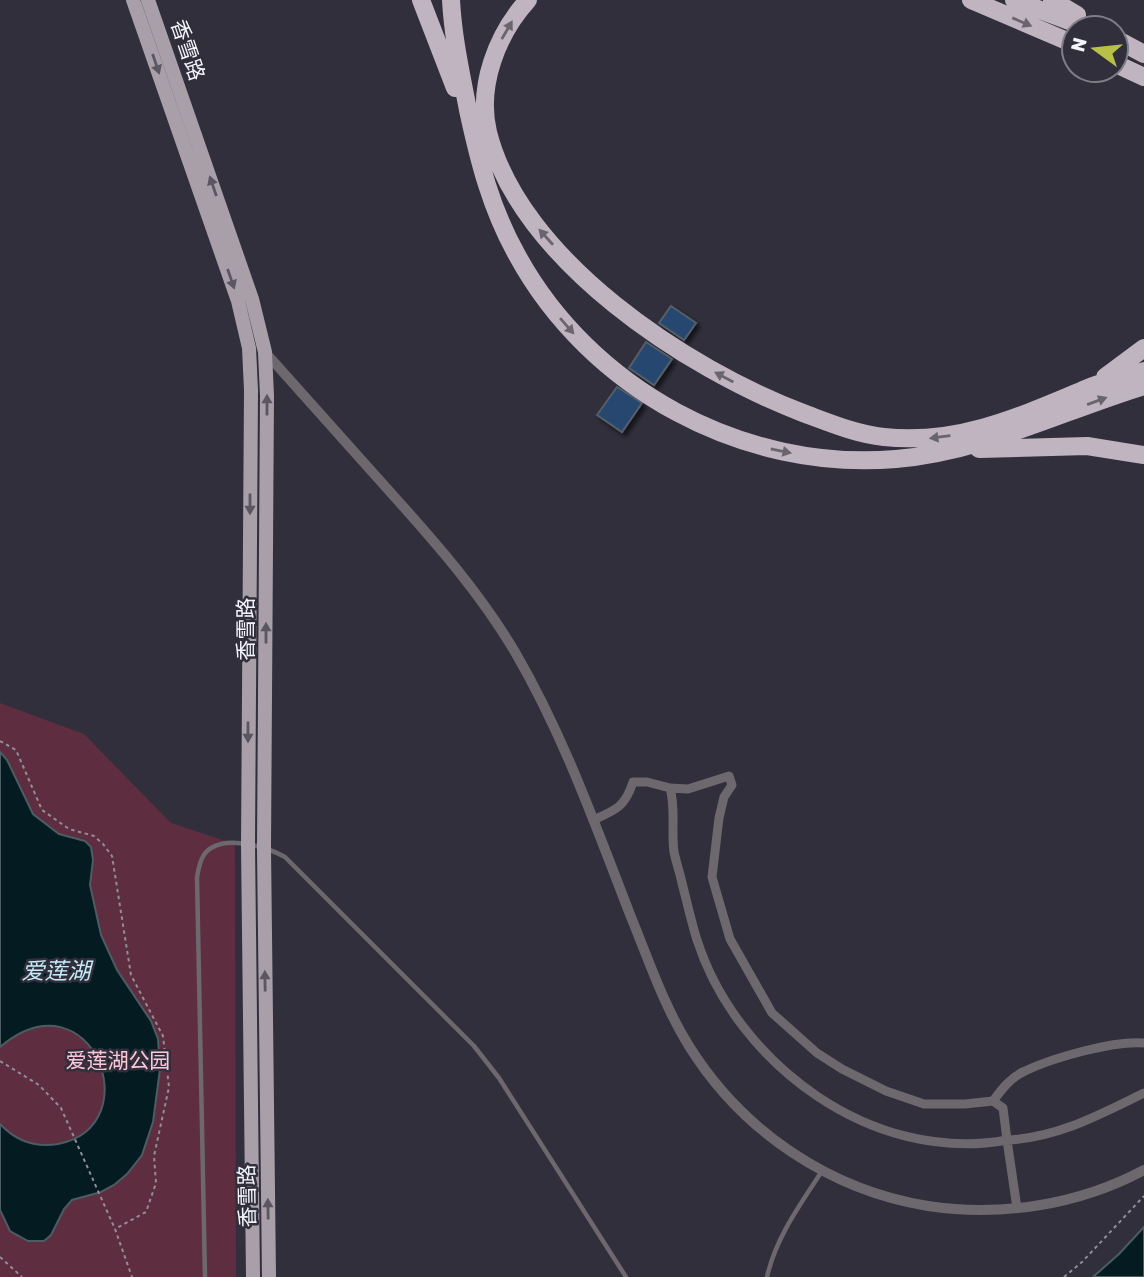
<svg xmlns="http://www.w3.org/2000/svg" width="1144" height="1277" font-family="Rubik,'Noto Sans SC',sans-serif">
  <defs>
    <filter id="shadow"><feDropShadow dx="3.5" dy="3.5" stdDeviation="2" flood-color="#0009"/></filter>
  </defs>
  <rect width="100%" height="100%" fill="#302f3b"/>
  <!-- green -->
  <path fill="#5f2d40" d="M 0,703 L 84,734 L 171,823 L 235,844 L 236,1277 L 0,1277 Z"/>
  <!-- water -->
  <path fill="#041b21" stroke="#4c5c63" stroke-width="2" d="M 0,752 L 7,760 L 33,814 L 59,834 L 85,841 L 91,847 L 93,860 L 90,885 L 101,935 L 117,970 L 151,1021 L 158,1039 L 160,1069 L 153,1122 L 142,1155 L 127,1174 L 114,1185 L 101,1192 L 72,1200 L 64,1209 L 51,1235 L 44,1241 L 28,1241 L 10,1231 L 0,1210 L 0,1124 C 16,1141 35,1148 58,1144 C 151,1126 91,970 0,1047 Z
    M 1144,1227 L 1144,1277 L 1093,1277 L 1119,1254 Z"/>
  <!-- building -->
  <path fill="#25476f" stroke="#545e69" stroke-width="2" filter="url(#shadow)" d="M 671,306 L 696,323 L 684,340 L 659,323 Z
    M 646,342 L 672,359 L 654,385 L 629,368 Z
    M 617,387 L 642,403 L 622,432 L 597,415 Z"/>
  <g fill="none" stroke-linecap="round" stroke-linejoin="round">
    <!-- path -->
    <path stroke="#908f99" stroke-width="2" stroke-dasharray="3.5 3.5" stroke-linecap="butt" d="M 0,741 L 16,750 L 42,810 L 69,829 L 94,836 L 103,844 L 112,856 L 131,975 L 163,1036 L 169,1087 L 154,1156 L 156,1183 L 146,1212 L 115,1229
      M 0,1061 L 39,1085 L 61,1108 L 115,1229 L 132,1277
      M 0,1257 L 22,1277
      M 1064,1277 L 1082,1262 L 1144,1196"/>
    <!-- service -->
    <path stroke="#6d686d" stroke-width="4.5" d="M 205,1277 L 197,877 C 199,866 201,854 211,848 C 230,836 267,847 285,857 L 474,1046 L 499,1078 L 626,1277
      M 767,1277 C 776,1237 800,1205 822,1171"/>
    <!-- minor -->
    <path stroke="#6d686d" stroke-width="9" d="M 670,788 L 688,789 L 729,776 L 732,785 L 724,797 L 719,818 L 712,877 L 730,939 L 772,1013 L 817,1053 L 842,1069 L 886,1091 L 924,1104 L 965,1104 L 993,1101 L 1003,1108 L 1007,1140 C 1057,1138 1099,1115 1144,1093
      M 593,820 C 616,810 625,807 633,782 L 647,782 L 670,788 C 676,809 671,831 674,852 C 676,862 680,873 682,883 C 687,902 691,921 697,940 C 737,1064 873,1165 1007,1140 L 1017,1208
      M 993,1101 C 1002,1089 1011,1077 1025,1071 C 1052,1058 1115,1040 1144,1043"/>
    <!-- tertiary -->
    <path stroke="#6d686d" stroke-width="10" d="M 265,352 C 307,399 349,446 391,493 C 436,543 480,593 515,652 C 564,736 596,827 631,917 C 649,961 664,1006 689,1046 C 742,1131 829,1190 928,1206 C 1001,1217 1079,1205 1144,1170"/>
    <!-- primary -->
    <path stroke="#a89fa9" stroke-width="14" d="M 133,0 L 238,301 L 249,348 L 251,390 L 248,845 L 253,1277
      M 148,0 L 252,299 L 265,352 L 267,396 L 264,848 L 269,1277"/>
    <!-- motorway -->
    <path stroke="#c0b4c1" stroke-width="18" d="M 421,0 L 455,88
      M 451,0 C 453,38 461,73 468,110 C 479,161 491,209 517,255 C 590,389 743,472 896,459 C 982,452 1062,411 1144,386
      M 528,0 C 497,34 477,86 488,132 C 520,260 687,369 803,413 C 830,423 856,434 884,437 C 956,445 1019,417 1083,390 C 1102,381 1124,377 1144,371
      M 971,0 L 1074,44
      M 1014,0 L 1088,28
      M 1052,0 L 1077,15
      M 1116,39 L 1144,54
      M 1116,64 L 1144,77
      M 1105,377 L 1144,348
      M 979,449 L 1087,446 L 1144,455"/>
  </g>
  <!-- one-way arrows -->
  <defs><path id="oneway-solid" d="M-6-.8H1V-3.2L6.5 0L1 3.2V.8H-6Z" transform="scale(1.75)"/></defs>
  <g fill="#6a6471">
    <use href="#oneway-solid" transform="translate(1022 22) rotate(23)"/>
    <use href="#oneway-solid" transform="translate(507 30) rotate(-60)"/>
    <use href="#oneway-solid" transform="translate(546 237) rotate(-132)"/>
    <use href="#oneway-solid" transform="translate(567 326) rotate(49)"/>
    <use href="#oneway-solid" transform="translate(724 377) rotate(-152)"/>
    <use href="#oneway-solid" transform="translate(1097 401) rotate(-20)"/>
    <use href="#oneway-solid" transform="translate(940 437) rotate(173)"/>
    <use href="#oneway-solid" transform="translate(781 451) rotate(12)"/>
  </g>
  <g fill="#5a5662">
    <use href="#oneway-solid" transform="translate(156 64) rotate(71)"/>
    <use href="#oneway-solid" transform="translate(213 186) rotate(-109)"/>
    <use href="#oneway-solid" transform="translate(231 279) rotate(71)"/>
    <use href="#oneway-solid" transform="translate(267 405) rotate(-90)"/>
    <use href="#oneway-solid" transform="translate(250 504) rotate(90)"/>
    <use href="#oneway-solid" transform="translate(266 633) rotate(-90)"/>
    <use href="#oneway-solid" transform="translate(248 732) rotate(90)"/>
    <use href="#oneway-solid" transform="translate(265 981) rotate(-91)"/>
    <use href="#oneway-solid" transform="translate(268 1209) rotate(-91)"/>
  </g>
  <g text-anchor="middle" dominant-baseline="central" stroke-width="5" stroke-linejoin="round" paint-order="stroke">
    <!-- street labels -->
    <g font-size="21" fill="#f4f4fc" stroke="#302f3b">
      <text transform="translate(188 50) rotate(71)">香雪路</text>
      <text transform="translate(245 629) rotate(-90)">香雪路</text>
      <text transform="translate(247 1196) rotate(-91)">香雪路</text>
    </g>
    <!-- park labels -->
    <g font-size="21" fill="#fdc7d8" stroke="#302f3b">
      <text x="118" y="1060">爱莲湖公园</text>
    </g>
    <!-- water labels -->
    <g font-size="23" font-style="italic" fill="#c4ebf7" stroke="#302f3b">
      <text x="56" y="971">爱莲湖</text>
    </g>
  </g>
  <!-- north arrow -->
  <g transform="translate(1095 49) rotate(285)"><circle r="33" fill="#302f3b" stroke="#7e7e88" stroke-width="2"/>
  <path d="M0-5L12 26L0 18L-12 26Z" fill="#b7c148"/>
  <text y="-10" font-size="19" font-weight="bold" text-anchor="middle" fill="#f4f4fc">N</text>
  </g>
</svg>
